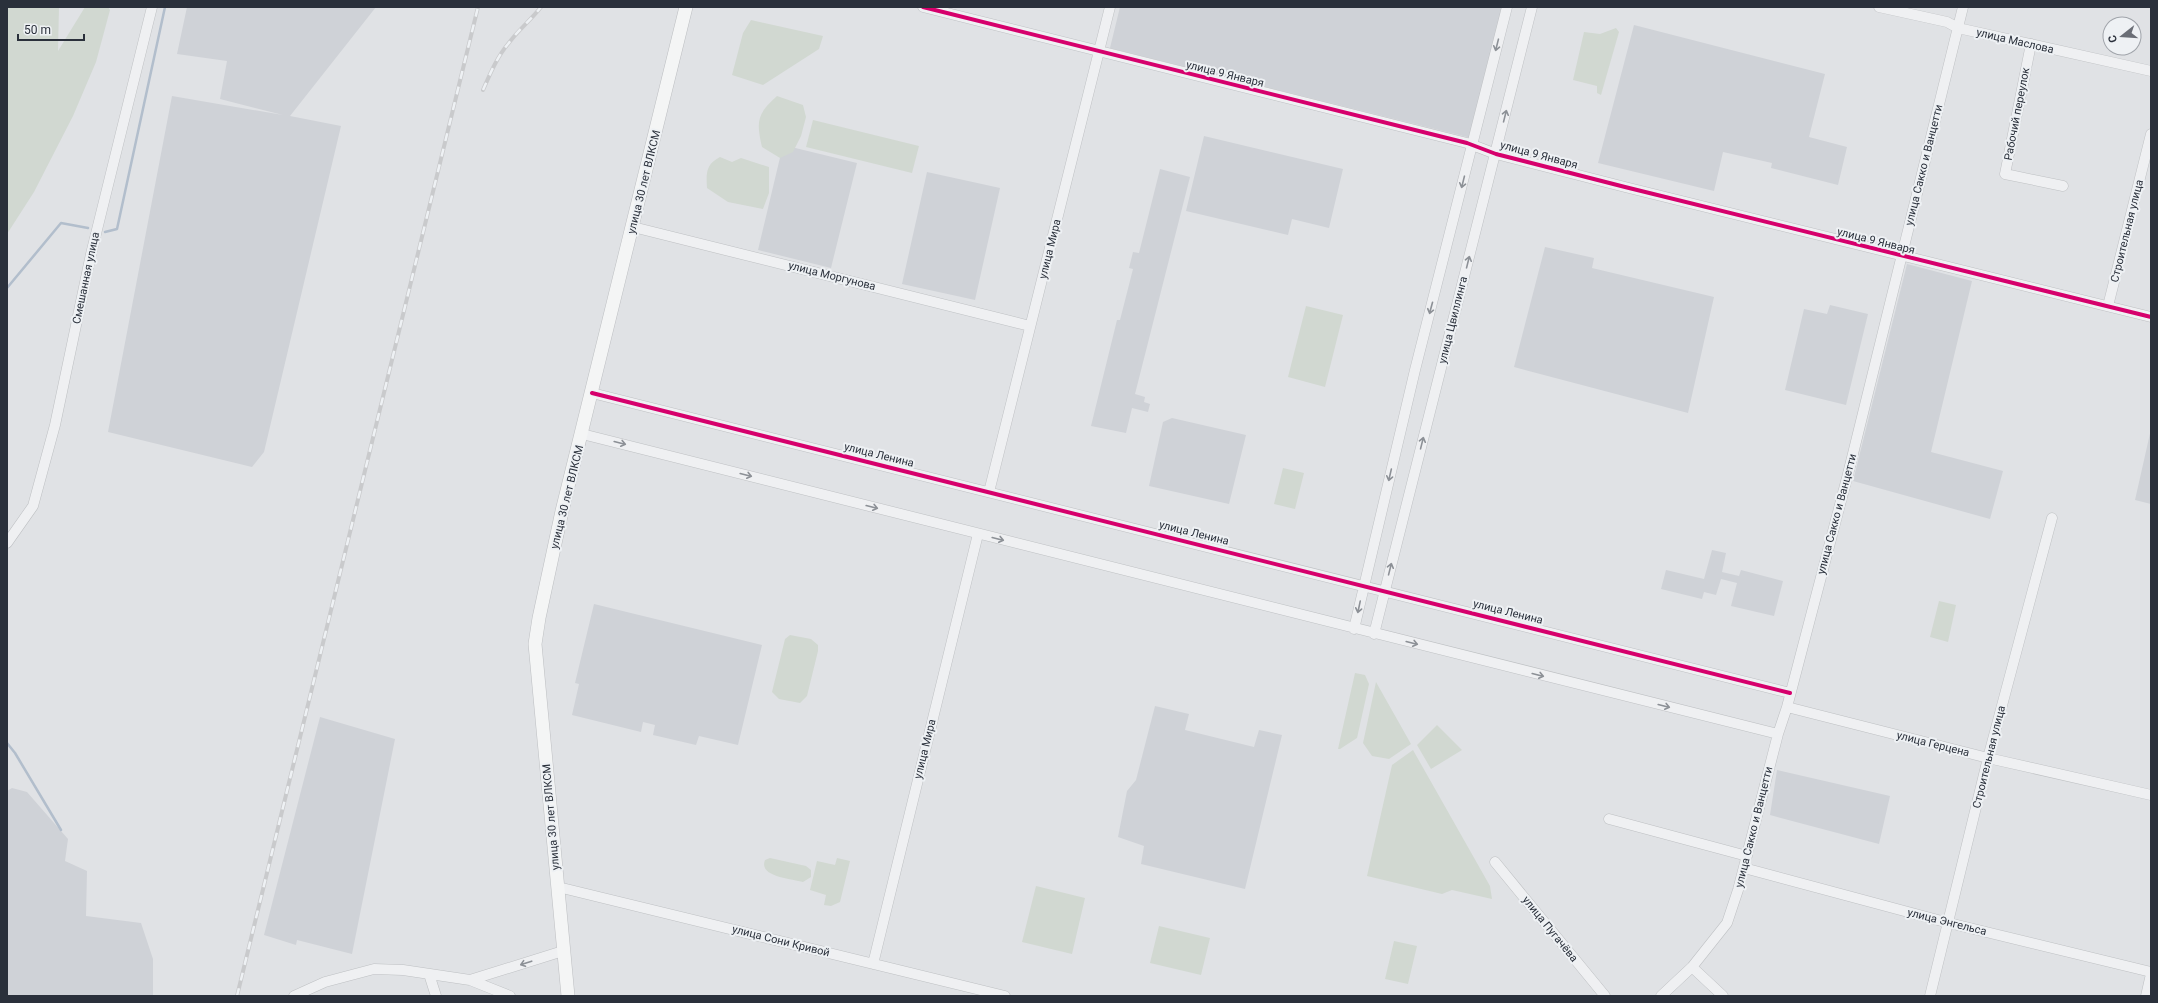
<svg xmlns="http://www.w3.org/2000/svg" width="2158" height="1003" font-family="Roboto,sans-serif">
  <rect width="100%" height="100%" fill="#e0e2e5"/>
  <!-- built -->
  <path fill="#cfd2d7" d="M 187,7 L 376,7 L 290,116 L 341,126 L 264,452 L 252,467 L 108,432 L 172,96 L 283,115 L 220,99 L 227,61 L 177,54 Z
    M 1120,7 L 1504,7 L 1471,138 L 1110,48 Z
    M 1634,25 L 1825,74 L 1809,137 L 1847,147 L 1838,185 L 1771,168 L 1772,163 L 1723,152 L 1714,191 L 1598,163 Z
    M 1204,136 L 1343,169 L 1329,228 L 1292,219 L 1288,235 L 1186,211 Z
    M 783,145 L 857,163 L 831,268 L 758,250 Z
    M 1160,169 L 1190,177 L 1135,394 L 1145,397 L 1144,402 L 1150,404 L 1148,412 L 1132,408 L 1126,433 L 1091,426 L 1117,320 L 1120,320 L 1133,269 L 1129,268 L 1133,252 L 1139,253 Z
    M 927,172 L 1000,188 L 975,300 L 902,284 Z
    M 1545,247 L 1594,258 L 1592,268 L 1714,297 L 1688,413 L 1514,367 Z
    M 1907,264 L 1972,281 L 1931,452 L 2003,471 L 1990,519 L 1853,481 Z
    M 1830,305 L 1868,314 L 1846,405 L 1785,390 L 1804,309 L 1827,314 Z
    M 1172,418 L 1246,435 L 1229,504 L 1149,486 L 1163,422 Z
    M 2151,429 L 2151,504 L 2135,500 Z
    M 1712,550 L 1726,553 L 1722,572 L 1739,576 L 1741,570 L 1783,581 L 1774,616 L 1731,606 L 1737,583 L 1721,579 L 1716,595 L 1704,592 L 1702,599 L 1661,589 L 1666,570 L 1704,579 Z
    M 594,604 L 762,645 L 738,745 L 699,736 L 696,745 L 653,735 L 655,725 L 643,722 L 641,732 L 572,715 L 579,684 L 575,683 Z
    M 1155,706 L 1189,714 L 1185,730 L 1254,747 L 1259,730 L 1282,735 L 1245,889 L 1141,864 L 1144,846 L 1118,837 L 1127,791 L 1136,780 Z
    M 320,717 L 395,739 L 352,954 L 297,940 L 296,945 L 264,935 Z
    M 1777,770 L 1890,796 L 1879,844 L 1770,815 Z
    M 12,788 L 27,792 L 68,839 L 65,861 L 87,871 L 86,916 L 141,923 L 153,959 L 153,995 L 7,996 L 7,791 Z"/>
  <!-- green -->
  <path fill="#d1d8d1" d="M 7,7 L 59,7 L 58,51 L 85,7 L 108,7 L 110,10 L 96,62 L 73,116 L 34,192 L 7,234 Z
    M 751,20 L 823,36 L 819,49 L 763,85 L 732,75 L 743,33 Z
    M 1616,28 L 1619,32 L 1601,95 L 1597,93 L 1597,86 L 1573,80 L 1584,32 L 1600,34 Z
    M 777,96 L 803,105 L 806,117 L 801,136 L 793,152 L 780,158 L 762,147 C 756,121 757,114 777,96 Z
    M 813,120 L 919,146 L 912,173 L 806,147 Z
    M 720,157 L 732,162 L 741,158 L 769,167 L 769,193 L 763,209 L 728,202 L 707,188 C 706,173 706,164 720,157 Z
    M 1306,306 L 1343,315 L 1325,387 L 1288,377 Z
    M 1283,468 L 1304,473 L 1295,509 L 1274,504 Z
    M 1939,601 L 1956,605 L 1948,642 L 1930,637 Z
    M 790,635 L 811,639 L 818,645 L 818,651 L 807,696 L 800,703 L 779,699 L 772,692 L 785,639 Z
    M 1355,673 L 1365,675 L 1369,684 L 1357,738 L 1340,749 L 1338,749 Z
    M 1376,682 L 1411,744 L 1389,759 L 1372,756 L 1363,743 Z
    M 1437,725 L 1462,750 L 1431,769 L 1417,745 Z
    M 1413,750 L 1490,886 L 1492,899 L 1452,890 L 1442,894 L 1367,876 L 1392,765 Z
    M 770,858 L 806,866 L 811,870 L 811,877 L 803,882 C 792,879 758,877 765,860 Z
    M 837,858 L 850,861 L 840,902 L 831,906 L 824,905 L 826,895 L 810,890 L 817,861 L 835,865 Z
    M 1036,886 L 1085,898 L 1072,954 L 1022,942 Z
    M 1159,926 L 1210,938 L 1201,975 L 1150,963 Z
    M 1394,941 L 1417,946 L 1408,984 L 1385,979 Z"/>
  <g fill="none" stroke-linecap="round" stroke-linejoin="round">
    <!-- stream -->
    <path stroke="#b2becc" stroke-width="2.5" d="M 105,232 L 117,229 L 165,7
      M 7,288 L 61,223 L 88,228
      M 7,743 L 15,753 L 61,830"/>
    <defs>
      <path id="minor" d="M 923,7 L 1467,143 L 1496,154 L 1625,187 L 2151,317
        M 1879,7 L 1947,22 L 1958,28 L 2151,71
        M 2031,44 L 2005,174 L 2063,186
        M 633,227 L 1030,326
        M 2108,306 L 2151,134
        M 592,393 L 1790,693
        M 582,434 L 1778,734
        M 989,492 L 1110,7
        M 7,543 L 33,506 L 55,425 L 91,254 L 152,7
        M 1354,629 L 1415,370 L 1507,7
        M 1374,634 L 1532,7
        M 1787,707 L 1988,758 L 2151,795
        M 1609,819 L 1747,856
        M 1495,862 L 1605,996
        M 1744,868 L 1949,923 L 2151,972
        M 558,887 L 1005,996
        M 873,964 L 978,534
        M 1692,967 L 1723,996
        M 429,974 L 436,996
        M 470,980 L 563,951
        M 294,996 L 325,982 L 374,969 L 403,970 L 470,980 L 510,996
        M 1661,996 L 1692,967 L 1727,923 L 1738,890 L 1778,734 L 1787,707 L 1848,474 L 1963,7
        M 1930,996 L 1988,758 L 2052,518
        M 2146,996 L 2151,974"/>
      <path id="major" d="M 568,996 L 535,644 L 539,618 L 562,511 L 686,7"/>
    </defs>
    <!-- minor casing -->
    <use href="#minor" stroke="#bec0c3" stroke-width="11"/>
    <!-- major casing -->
    <use href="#major" stroke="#bdbfc2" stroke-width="14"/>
    <!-- minor -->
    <use href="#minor" stroke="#eff0f2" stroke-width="10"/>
    <!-- major -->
    <use href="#major" stroke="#f4f5f5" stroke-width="13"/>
    <defs>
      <path id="rail" d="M 483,90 C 490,74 497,57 508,44 C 518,30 531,20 541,7
        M 237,996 L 478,7"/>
    </defs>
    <!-- rail casing -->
    <use href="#rail" stroke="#c9cacc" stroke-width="4"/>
    <!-- rail -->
    <use href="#rail" stroke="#eef1f4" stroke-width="2.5" stroke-dasharray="8" stroke-linecap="butt"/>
    <defs>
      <path id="cycleway" d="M 923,7 L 1467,143 L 1496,154 L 1625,187 L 2151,317
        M 592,393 L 1790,693"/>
    </defs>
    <!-- cycleway casing -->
    <use href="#cycleway" stroke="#eef1f4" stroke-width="6"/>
    <!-- cycleway -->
    <use href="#cycleway" stroke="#d6006c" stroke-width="4"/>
  </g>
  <!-- one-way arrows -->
  <defs><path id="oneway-shaft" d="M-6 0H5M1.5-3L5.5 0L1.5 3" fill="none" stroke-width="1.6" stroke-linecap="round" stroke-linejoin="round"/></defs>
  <g stroke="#8c9096">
    <use href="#oneway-shaft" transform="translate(1497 45) rotate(104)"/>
    <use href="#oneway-shaft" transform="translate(1505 116) rotate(-76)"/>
    <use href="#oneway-shaft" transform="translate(1463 182) rotate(104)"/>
    <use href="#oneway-shaft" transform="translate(1468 262) rotate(-76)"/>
    <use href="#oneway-shaft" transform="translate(1431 308) rotate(105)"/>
    <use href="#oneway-shaft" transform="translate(620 443) rotate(14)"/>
    <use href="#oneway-shaft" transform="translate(1422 443) rotate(-76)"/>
    <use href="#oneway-shaft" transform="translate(746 475) rotate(14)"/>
    <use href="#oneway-shaft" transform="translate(1390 475) rotate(103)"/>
    <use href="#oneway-shaft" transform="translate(872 507) rotate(14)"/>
    <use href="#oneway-shaft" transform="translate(998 539) rotate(14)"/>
    <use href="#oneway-shaft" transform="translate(1390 569) rotate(-76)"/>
    <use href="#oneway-shaft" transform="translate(1359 607) rotate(102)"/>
    <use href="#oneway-shaft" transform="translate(1412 643) rotate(14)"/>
    <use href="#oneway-shaft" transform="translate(1538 675) rotate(14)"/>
    <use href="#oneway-shaft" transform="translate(1664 706) rotate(14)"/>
    <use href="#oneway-shaft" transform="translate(526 963) rotate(162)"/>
  </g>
  <g text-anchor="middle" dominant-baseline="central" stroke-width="4" stroke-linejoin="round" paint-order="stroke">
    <!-- street labels -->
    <g font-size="11" fill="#2a303b" stroke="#eef1f4">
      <text transform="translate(2015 41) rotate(13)">улица Маслова</text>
      <text transform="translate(1225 74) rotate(14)">улица 9 Января</text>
      <text transform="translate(2017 114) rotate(-79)">Рабочий переулок</text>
      <text transform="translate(1539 155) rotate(15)">улица 9 Января</text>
      <text transform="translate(1924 165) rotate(-76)">улица Сакко и Ванцетти</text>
      <text transform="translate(644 182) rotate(-76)">улица 30 лет ВЛКСМ</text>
      <text transform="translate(2127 231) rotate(-76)">Строительная улица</text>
      <text transform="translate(1876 241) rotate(14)">улица 9 Января</text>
      <text transform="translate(1050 249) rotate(-76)">улица Мира</text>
      <text transform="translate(832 276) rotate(14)">улица Моргунова</text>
      <text transform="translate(86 278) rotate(-78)">Смешанная улица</text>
      <text transform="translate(1453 320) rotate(-76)">улица Цвиллинга</text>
      <text transform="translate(879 455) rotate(14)">улица Ленина</text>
      <text transform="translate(567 497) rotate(-76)">улица 30 лет ВЛКСМ</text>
      <text transform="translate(1837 514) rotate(-75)">улица Сакко и Ванцетти</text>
      <text transform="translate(1194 533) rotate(14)">улица Ленина</text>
      <text transform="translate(1508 612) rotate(14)">улица Ленина</text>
      <text transform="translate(1933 744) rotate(14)">улица Герцена</text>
      <text transform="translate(925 749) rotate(-76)">улица Мира</text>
      <text transform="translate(1989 757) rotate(-76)">Строительная улица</text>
      <text transform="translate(551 817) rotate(-95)">улица 30 лет ВЛКСМ</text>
      <text transform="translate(1754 827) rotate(-76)">улица Сакко и Ванцетти</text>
      <text transform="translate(1947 922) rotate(14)">улица Энгельса</text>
      <text transform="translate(1550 929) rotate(51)">улица Пугачёва</text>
      <text transform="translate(781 941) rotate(14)">улица Сони Кривой</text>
    </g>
  </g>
  <!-- border -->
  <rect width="2158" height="1003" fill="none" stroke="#2a303b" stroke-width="16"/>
  <!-- north arrow -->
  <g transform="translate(2122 36) rotate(253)"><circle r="19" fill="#eef1f4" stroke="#a0a4aa"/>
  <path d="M0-3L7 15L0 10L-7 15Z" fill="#6a6e76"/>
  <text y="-6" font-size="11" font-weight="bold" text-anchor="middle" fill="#2a303b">С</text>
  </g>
  <!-- scale -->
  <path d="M18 34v6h66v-6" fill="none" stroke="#2a303b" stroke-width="2"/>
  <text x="24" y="34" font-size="12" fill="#2a303b" stroke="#eef1f4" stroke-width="3" paint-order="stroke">50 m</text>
</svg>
